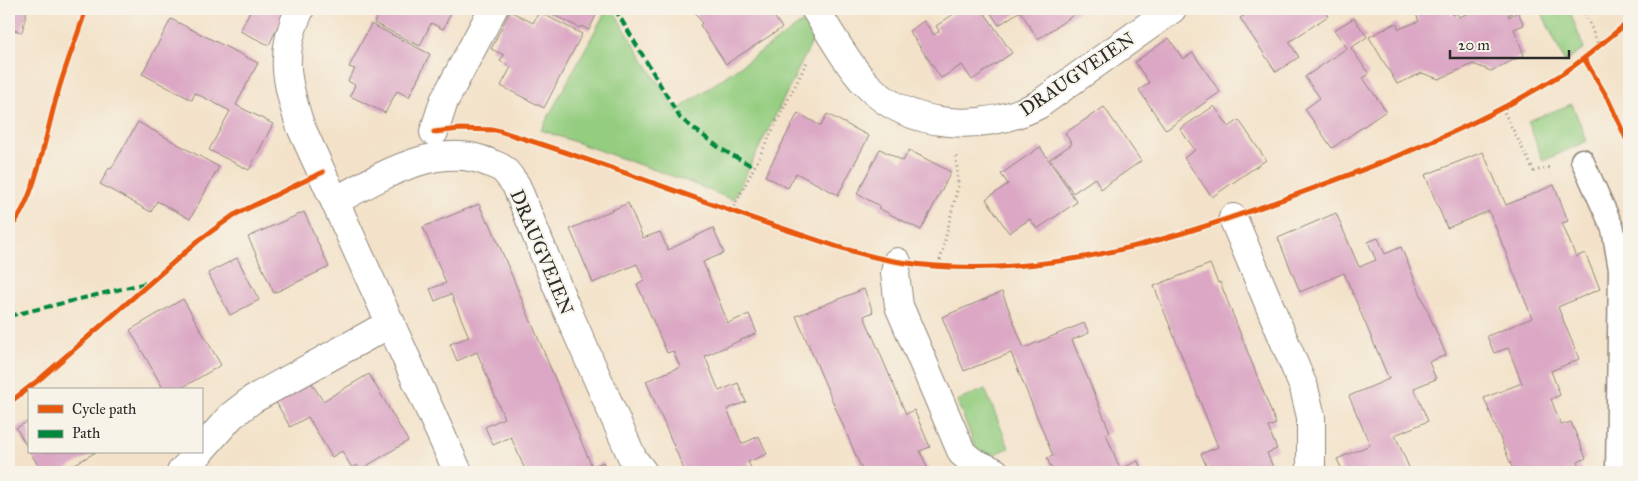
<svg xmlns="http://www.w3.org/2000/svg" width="1638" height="481" font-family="'IM FELL Great Primer',serif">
  <rect width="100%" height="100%" fill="#f7f3e8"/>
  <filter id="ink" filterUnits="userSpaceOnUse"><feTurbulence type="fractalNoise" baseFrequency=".02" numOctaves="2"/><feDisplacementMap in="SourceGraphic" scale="10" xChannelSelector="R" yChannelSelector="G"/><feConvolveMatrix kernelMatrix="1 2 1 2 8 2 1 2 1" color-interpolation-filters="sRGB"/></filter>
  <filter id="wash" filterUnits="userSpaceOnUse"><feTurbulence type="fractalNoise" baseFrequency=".0096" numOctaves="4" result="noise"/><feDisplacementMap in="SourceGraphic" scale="20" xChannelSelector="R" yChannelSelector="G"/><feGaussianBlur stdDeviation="1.12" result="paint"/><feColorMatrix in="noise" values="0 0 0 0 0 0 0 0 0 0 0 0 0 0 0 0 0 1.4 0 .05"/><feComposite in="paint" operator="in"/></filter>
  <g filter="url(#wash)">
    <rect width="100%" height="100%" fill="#f3e2c9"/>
    <!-- green -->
    <path fill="#94cd80" stroke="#607c56" d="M 607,9 L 612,9 L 676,111 L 806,20 L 816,34 L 733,200 L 689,182 L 541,130 Z
      M 1540,9 L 1569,9 L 1584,49 L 1565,62 Z
      M 1572,104 L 1587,141 L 1543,161 L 1528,121 Z
      M 985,389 L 1009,448 L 990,456 L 977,451 L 957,401 Z"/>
    <g id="blocks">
      <!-- building -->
      <path fill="#dba7c4" d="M 9,9 L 27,10 L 22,32 L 9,29 Z
        M 251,9 L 286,9 L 269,45 L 240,31 Z
        M 381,9 L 453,9 L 443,29 L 431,23 L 420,46 L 374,23 Z
        M 541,9 L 599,9 L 589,30 L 581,26 L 580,28 Z
        M 693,9 L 769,9 L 782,28 L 726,64 L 700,25 L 702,23 Z
        M 961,9 L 982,9 L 1012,53 L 972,80 L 962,65 L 941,78 L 909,31 L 924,21 L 934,35 L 939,31 L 936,26 Z
        M 988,9 L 1076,9 L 1078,12 L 1038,39 L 1020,11 L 999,25 Z
        M 1254,9 L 1323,9 L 1328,16 L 1289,42 L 1299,57 L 1276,72 L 1240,18 Z
        M 1428,9 L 1449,9 L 1452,15 L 1457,13 L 1459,17 L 1471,12 L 1470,9 L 1510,9 L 1512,13 L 1508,15 L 1509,17 L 1518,12 L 1524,25 L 1514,29 L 1524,55 L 1491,71 L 1473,64 L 1439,79 L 1422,73 L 1397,84 L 1369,37 L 1396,23 L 1399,29 L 1419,21 L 1416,14 Z
        M 510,11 L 533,23 L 539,12 L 582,34 L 544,108 L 501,86 L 511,67 L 500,61 L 504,55 L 491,49 Z
        M 1354,18 L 1367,37 L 1351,48 L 1369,74 L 1363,78 L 1386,111 L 1332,148 L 1305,109 L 1320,98 L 1305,77 L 1347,48 L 1334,30 Z
        M 171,19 L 258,63 L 236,105 L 273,124 L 249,170 L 209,150 L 230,111 L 195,93 L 192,100 L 142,74 Z
        M 371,24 L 430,54 L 409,97 L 397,91 L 385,113 L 350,96 L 355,85 L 348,81 L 355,69 L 349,67 Z
        M 1169,38 L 1183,59 L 1193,53 L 1220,92 L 1166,130 L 1139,90 L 1149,83 L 1135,62 Z
        M 1214,106 L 1229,127 L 1239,120 L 1266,160 L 1212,197 L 1184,158 L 1195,150 L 1180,129 Z
        M 1104,107 L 1141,161 L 1101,189 L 1095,178 L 1073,193 L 1050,159 L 1072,144 L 1065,133 Z
        M 798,113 L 821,126 L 827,114 L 869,136 L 838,195 L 796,173 L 788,188 L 765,176 Z
        M 138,122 L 219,167 L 190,219 L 157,201 L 151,212 L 100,184 L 109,168 L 111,169 Z
        M 1040,147 L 1077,202 L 1037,229 L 1030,219 L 1009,233 L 986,199 L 1008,184 L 1001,174 Z
        M 880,149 L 903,161 L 909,150 L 951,172 L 921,230 L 878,208 L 880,206 L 857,194 Z
        M 1483,152 L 1506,205 L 1554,185 L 1568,221 L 1562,223 L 1576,257 L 1585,253 L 1600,289 L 1558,307 L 1579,359 L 1551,371 L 1560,395 L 1551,399 L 1561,425 L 1571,422 L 1586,458 L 1578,462 L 1583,472 L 1514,472 L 1484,398 L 1522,383 L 1508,348 L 1494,353 L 1487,336 L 1532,318 L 1489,211 L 1447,228 L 1425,175 Z
        M 628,203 L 643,238 L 660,232 L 668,250 L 713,228 L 724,253 L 703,262 L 728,323 L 749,314 L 757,333 L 705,356 L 719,391 L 738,383 L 746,402 L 727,409 L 742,444 L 759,436 L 767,454 L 748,462 L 753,472 L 685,472 L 646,381 L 680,367 L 673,351 L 667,353 L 637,284 L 644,280 L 637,264 L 593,283 L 570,229 Z
        M 479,204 L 487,222 L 489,221 L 592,467 L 603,462 L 607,472 L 526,472 L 511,437 L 493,445 L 485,427 L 504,418 L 477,352 L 457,361 L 450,344 L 469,337 L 451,294 L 435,301 L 430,289 L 446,283 L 423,227 Z
        M 304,212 L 329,267 L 274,293 L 248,237 Z
        M 1336,213 L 1359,267 L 1376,260 L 1368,242 L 1378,238 L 1385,254 L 1401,247 L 1446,355 L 1429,362 L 1436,379 L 1414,388 L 1428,421 L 1395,435 L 1411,472 L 1343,472 L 1337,459 L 1370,445 L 1349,396 L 1389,379 L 1344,273 L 1300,292 L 1278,238 Z
        M 237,258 L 259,300 L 230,315 L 208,273 Z
        M 1210,264 L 1218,283 L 1220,282 L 1276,424 L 1268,427 L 1277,449 L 1267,453 L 1275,472 L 1209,472 L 1201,454 L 1218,447 L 1154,286 Z
        M 864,289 L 873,312 L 864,316 L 906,414 L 914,410 L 930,447 L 920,451 L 929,472 L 863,472 L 796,316 Z
        M 1002,292 L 1024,348 L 1084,323 L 1089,333 L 1072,340 L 1110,432 L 1106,434 L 1120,469 L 1138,461 L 1142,472 L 1053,472 L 1047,458 L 1053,456 L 1011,353 L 964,371 L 942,317 Z
        M 183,299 L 221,365 L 178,390 L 164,390 L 130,330 Z
        M 369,374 L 408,441 L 360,470 L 357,465 L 352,468 L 342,451 L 332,457 L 308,417 L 290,427 L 276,402 L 311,382 L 323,401 Z
        M 29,421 L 29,450 L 16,428 Z
        M 30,452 L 96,452 L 61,472 L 42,472 Z"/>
    </g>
  </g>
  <g filter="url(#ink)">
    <use href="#blocks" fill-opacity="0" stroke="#8f867a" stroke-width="1"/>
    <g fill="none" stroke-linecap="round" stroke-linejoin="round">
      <defs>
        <path id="service" d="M 1582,160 L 1613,229 L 1620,269 L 1617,472"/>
        <path id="minor" d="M 300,9 C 279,52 286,82 300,125 L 458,472
          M 815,9 C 829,31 849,67 867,85 C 911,130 984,132 1038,105 L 1172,9
          M 434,132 L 444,101 L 493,9
          M 335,201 C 380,177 438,140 490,163 C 494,165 500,166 504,170 C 508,174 512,180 516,185 L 564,303 L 633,459 L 643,472
          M 1233,218 L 1304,388 L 1311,417 L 1311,472
          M 897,262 L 895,273 L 899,306 L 962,453 L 973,462 L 995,472
          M 201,450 L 231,416 L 253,399 L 391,323
          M 181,472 L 200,452"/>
      </defs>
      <!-- service casing -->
      <use href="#service" stroke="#8f867a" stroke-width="25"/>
      <!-- minor casing -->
      <use href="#minor" stroke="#8f867a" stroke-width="30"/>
      <!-- path -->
      <path stroke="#8f867a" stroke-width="3" stroke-dasharray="1 4" stroke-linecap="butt" d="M 1584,9 L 1598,45
        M 1502,108 L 1534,171 L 1551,167
        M 732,211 L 807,62
        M 939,265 L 958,186 L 956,156"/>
      <!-- service -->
      <use href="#service" stroke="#fff" stroke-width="22"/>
      <!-- minor -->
      <use href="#minor" stroke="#fff" stroke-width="28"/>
      <!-- quiet -->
      <path stroke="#00873e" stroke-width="4" stroke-dasharray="8 4" stroke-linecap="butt" d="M 615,9 L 680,118 L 721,149 L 754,167
        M 9,316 L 146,283"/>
      <defs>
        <path id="cycleway" d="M 1585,60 L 1608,99 L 1629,145
          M 434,132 L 460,129 L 496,130 C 587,157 676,192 766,223 C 810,237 855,255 900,262 C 1044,284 1182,237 1314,188 C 1399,157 1485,122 1562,74 C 1586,59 1606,39 1629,22
          M 9,229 C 36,202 46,130 58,92 C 66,64 77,37 86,9
          M 9,403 L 41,378 L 198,241 L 234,215 L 323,172"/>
      </defs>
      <!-- cycleway casing -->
      <use href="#cycleway" stroke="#f7f3e8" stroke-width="8"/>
      <!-- cycleway -->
      <use href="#cycleway" stroke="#e8590c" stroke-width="5"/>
    </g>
  </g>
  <g text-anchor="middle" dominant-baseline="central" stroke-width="4" stroke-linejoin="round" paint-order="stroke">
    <!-- street labels -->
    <g font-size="19" fill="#2b2b2b" stroke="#f7f3e8">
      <text transform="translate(1077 74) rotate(-34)">DRAUGVEIEN</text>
      <text transform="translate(542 252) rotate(67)">DRAUGVEIEN</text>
    </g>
  </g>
  <!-- margin -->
  <rect width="1638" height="481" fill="none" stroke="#f7f3e8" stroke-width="30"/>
  <!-- legend -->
  <rect x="28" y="388" width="175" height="65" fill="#f7f3e8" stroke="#a5a39c"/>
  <rect x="38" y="405" width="25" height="8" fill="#e8590c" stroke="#a5a39c"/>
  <text x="72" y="414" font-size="15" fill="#2b2b2b">Cycle path</text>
  <rect x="38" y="430" width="25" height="8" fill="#00873e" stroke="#a5a39c"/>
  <text x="72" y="438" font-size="15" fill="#2b2b2b">Path</text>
  <!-- scale -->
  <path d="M1450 50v8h119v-8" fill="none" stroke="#2b2b2b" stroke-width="2.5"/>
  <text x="1458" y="50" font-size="15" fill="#2b2b2b" stroke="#f7f3e8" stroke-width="4" paint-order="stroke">20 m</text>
</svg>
